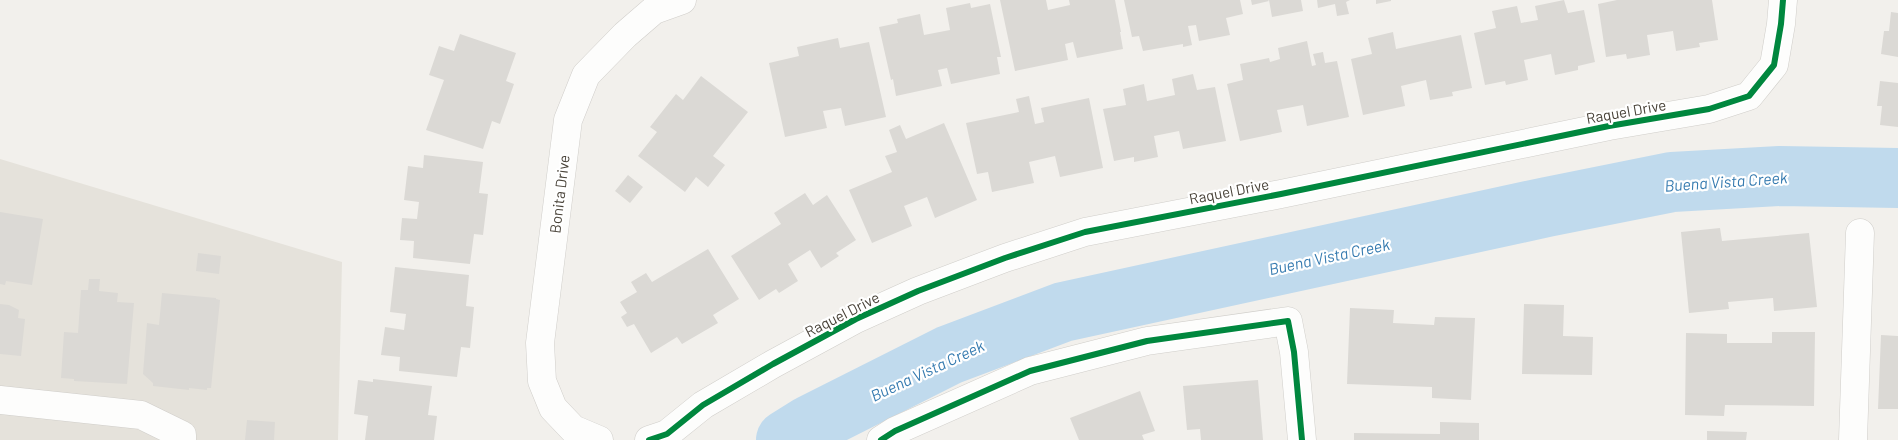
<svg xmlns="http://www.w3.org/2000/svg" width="1898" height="440" font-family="Barlow,sans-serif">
  <rect width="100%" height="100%" fill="#f2f0ec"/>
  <!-- residential -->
  <path fill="#e5e2db" d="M 0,159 L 342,262 L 338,440 L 0,440 Z"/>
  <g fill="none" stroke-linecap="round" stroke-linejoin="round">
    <!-- river -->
    <path stroke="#c0daed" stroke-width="60" d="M 786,440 L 810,425 L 949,355 L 1063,312 L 1547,207 L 1672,182 L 1780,176 L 1898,178"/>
  </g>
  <!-- building -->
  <path fill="#dbd9d5" d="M 1000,0 L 1046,0 L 1048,10 L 1070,5 L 1069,0 L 1115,0 L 1121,32 L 1120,32 L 1123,49 L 1077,58 L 1073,42 L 1065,44 L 1068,60 L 1015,71 Z
    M 1124,0 L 1240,0 L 1243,14 L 1226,18 L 1230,35 L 1199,41 L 1196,25 L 1188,26 L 1192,45 L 1183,47 L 1183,44 L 1143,51 L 1139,36 L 1132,37 Z
    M 1251,0 L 1268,0 L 1269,1 L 1252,5 Z
    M 1269,0 L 1301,0 L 1303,11 L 1272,17 Z
    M 1317,0 L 1350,0 L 1346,2 L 1349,14 L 1337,16 L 1335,4 L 1318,8 Z
    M 1376,0 L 1391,0 L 1391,1 L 1376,4 Z
    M 1564,0 L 1568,13 L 1584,10 L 1595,62 L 1578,66 L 1578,70 L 1555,75 L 1551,54 L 1524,60 L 1528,80 L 1506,85 L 1505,81 L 1485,85 L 1474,33 L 1496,28 L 1492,11 L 1517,6 L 1521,23 L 1538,20 L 1535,6 Z
    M 1617,0 L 1712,0 L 1718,40 L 1699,43 L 1700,47 L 1676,51 L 1673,31 L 1647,35 L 1650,55 L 1627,59 L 1626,54 L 1606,57 L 1598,4 Z
    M 970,3 L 971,8 L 990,4 L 1001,57 L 997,57 L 1000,74 L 951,84 L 947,68 L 938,70 L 942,86 L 896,96 L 893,79 L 891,80 L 879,27 L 898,23 L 897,19 L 920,14 L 924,35 L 950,30 L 946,8 Z
    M 1891,12 L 1898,13 L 1898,57 L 1881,54 L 1884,31 L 1889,31 Z
    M 1393,32 L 1396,49 L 1461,35 L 1472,88 L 1452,92 L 1453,96 L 1430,100 L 1426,80 L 1401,86 L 1405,106 L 1363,115 L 1351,59 L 1372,54 L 1368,38 Z
    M 460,34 L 516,53 L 506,81 L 514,84 L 500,124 L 492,121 L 483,149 L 426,130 L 444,80 L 429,75 L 439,46 L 454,51 Z
    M 838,38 L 840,48 L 869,42 L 886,117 L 845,126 L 841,108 L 823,111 L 827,128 L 785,137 L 769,63 L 799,56 L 797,47 Z
    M 1307,41 L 1312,66 L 1316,65 L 1313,54 L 1323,52 L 1325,63 L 1337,61 L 1349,117 L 1307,126 L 1303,105 L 1277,110 L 1282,132 L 1240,141 L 1227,84 L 1243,80 L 1240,64 L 1269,58 L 1270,62 L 1280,59 L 1278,48 Z
    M 1193,74 L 1197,90 L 1215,87 L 1226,141 L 1183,149 L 1179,131 L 1154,136 L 1158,157 L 1134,162 L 1134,157 L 1114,161 L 1103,109 L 1126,105 L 1123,89 L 1144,84 L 1147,101 L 1175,95 L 1172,79 Z
    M 701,76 L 748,112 L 713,156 L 725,165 L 708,187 L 696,177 L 685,192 L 638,156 L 657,132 L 650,127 L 676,94 L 683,100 Z
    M 1880,81 L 1898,83 L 1898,127 L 1880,125 L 1882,106 L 1877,106 Z
    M 1029,96 L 1035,124 L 1044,122 L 1041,108 L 1089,98 L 1103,168 L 1060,177 L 1055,156 L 1029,162 L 1034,183 L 992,192 L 988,172 L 977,174 L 966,123 L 1019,112 L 1016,99 Z
    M 944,123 L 977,200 L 935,218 L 927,197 L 904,206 L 912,226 L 872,243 L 849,190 L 892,172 L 885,156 L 897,152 L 889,130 L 900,125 L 906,139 Z
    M 424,155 L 483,162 L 479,193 L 488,194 L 483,235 L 474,234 L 470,264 L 413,258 L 414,241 L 400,240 L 402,218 L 417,219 L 419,202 L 404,200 L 408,166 L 423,168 Z
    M 628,175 L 643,187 L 630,203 L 615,191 Z
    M 805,193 L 813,205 L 827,195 L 856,240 L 836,253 L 839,256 L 821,268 L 810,250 L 788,264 L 798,281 L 779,293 L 776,289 L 759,300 L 731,256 L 781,224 L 774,213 Z
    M 0,212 L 43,219 L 32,285 L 6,281 L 5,285 L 0,284 Z
    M 1720,228 L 1722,241 L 1809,233 L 1817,307 L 1774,311 L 1773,298 L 1728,302 L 1729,309 L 1689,313 L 1681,232 Z
    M 708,249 L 739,299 L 713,315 L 718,323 L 682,344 L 677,337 L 651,353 L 634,324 L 627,327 L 621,317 L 627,313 L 620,302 L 637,292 L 631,282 L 646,273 L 652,282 Z
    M 198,253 L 221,256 L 219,274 L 196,271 Z
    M 395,267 L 469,275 L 466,306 L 474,307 L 470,348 L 461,347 L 457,377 L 399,371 L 400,357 L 381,355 L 385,327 L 404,330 L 406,314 L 390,312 Z
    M 89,279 L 100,279 L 99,291 L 118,293 L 117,302 L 134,303 L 127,384 L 74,381 L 74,379 L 61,378 L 64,332 L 78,333 L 81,290 L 88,290 Z
    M 162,293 L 216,298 L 216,299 L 220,300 L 211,388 L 207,388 L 207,390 L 189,388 L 189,390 L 153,386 L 153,383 L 143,374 L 147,323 L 159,325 Z
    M 0,304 L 9,305 L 19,310 L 18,318 L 25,319 L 21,356 L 0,354 Z
    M 1524,304 L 1564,305 L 1563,336 L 1593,337 L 1592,375 L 1522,374 Z
    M 1350,308 L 1394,310 L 1393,323 L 1434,325 L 1435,317 L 1475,318 L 1471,400 L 1432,398 L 1432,387 L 1347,384 Z
    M 1772,332 L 1815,332 L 1814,406 L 1725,405 L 1724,416 L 1685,415 L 1686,333 L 1727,334 L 1727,343 L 1772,343 Z
    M 1881,335 L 1898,336 L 1898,409 L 1878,409 Z
    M 373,379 L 432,386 L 428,415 L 437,416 L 434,440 L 365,440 L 368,416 L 354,414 L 358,380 L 373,382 Z
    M 1258,380 L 1263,440 L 1201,440 L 1200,429 L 1187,430 L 1183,386 Z
    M 1140,391 L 1155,431 L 1142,435 L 1144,440 L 1079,440 L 1070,418 Z
    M 247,420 L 275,422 L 274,440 L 245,440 Z
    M 1440,422 L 1479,423 L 1479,440 L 1354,440 L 1354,433 L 1440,434 Z
    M 1707,431 L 1747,432 L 1746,440 L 1707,440 Z"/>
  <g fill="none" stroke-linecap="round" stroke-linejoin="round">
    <defs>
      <path id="minor" d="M 0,400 L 141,415 L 182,435 L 182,440
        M 599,440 L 573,429 L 553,408 L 542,381 L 540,343 L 568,120 L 586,75 L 625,35 L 654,10 L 682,0
        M 649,440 L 667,434 L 703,405 L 773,364 L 856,319 L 918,291 L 1005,258 L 1085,232 L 1281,194 L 1609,126 L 1709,109 L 1749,96 L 1774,65 L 1781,24 L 1783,0
        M 881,440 L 895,431 L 1030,371 L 1147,341 L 1288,321 L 1294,352 L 1302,440
        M 1853,440 L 1860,233"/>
    </defs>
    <!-- minor casing -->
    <use href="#minor" stroke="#d0ceca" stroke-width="29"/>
    <!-- minor -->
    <use href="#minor" stroke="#fdfdfc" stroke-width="28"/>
    <defs>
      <path id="cycleway" d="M 649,440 L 667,434 L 703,405 L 773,364 L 856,319 L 918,291 L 1005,258 L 1085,232 L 1281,194 L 1609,126 L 1709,109 L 1749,96 L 1774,65 L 1781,24 L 1783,0
        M 881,440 L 895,431 L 1030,371 L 1147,341 L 1288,321 L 1294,352 L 1302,440"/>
    </defs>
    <!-- cycleway casing -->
    <use href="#cycleway" stroke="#fff" stroke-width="9"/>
    <!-- cycleway -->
    <use href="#cycleway" stroke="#00873e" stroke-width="6"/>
  </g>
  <g text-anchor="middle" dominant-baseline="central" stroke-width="4.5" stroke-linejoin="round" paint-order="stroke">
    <!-- street labels -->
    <g font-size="15" fill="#484238" stroke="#fff">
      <text transform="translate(1626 111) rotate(-10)">Raquel Drive</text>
      <text transform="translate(1229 191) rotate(-11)">Raquel Drive</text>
      <text transform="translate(559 194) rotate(-83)">Bonita Drive</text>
      <text transform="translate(842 314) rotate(-27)">Raquel Drive</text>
    </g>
    <!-- water labels -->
    <g font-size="16" font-style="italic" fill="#367bb0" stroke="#fff">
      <text transform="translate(1726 181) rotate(-4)">Buena Vista Creek</text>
      <text transform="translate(1329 256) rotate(-12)">Buena Vista Creek</text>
      <text transform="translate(927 370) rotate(-25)">Buena Vista Creek</text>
    </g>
  </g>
</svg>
